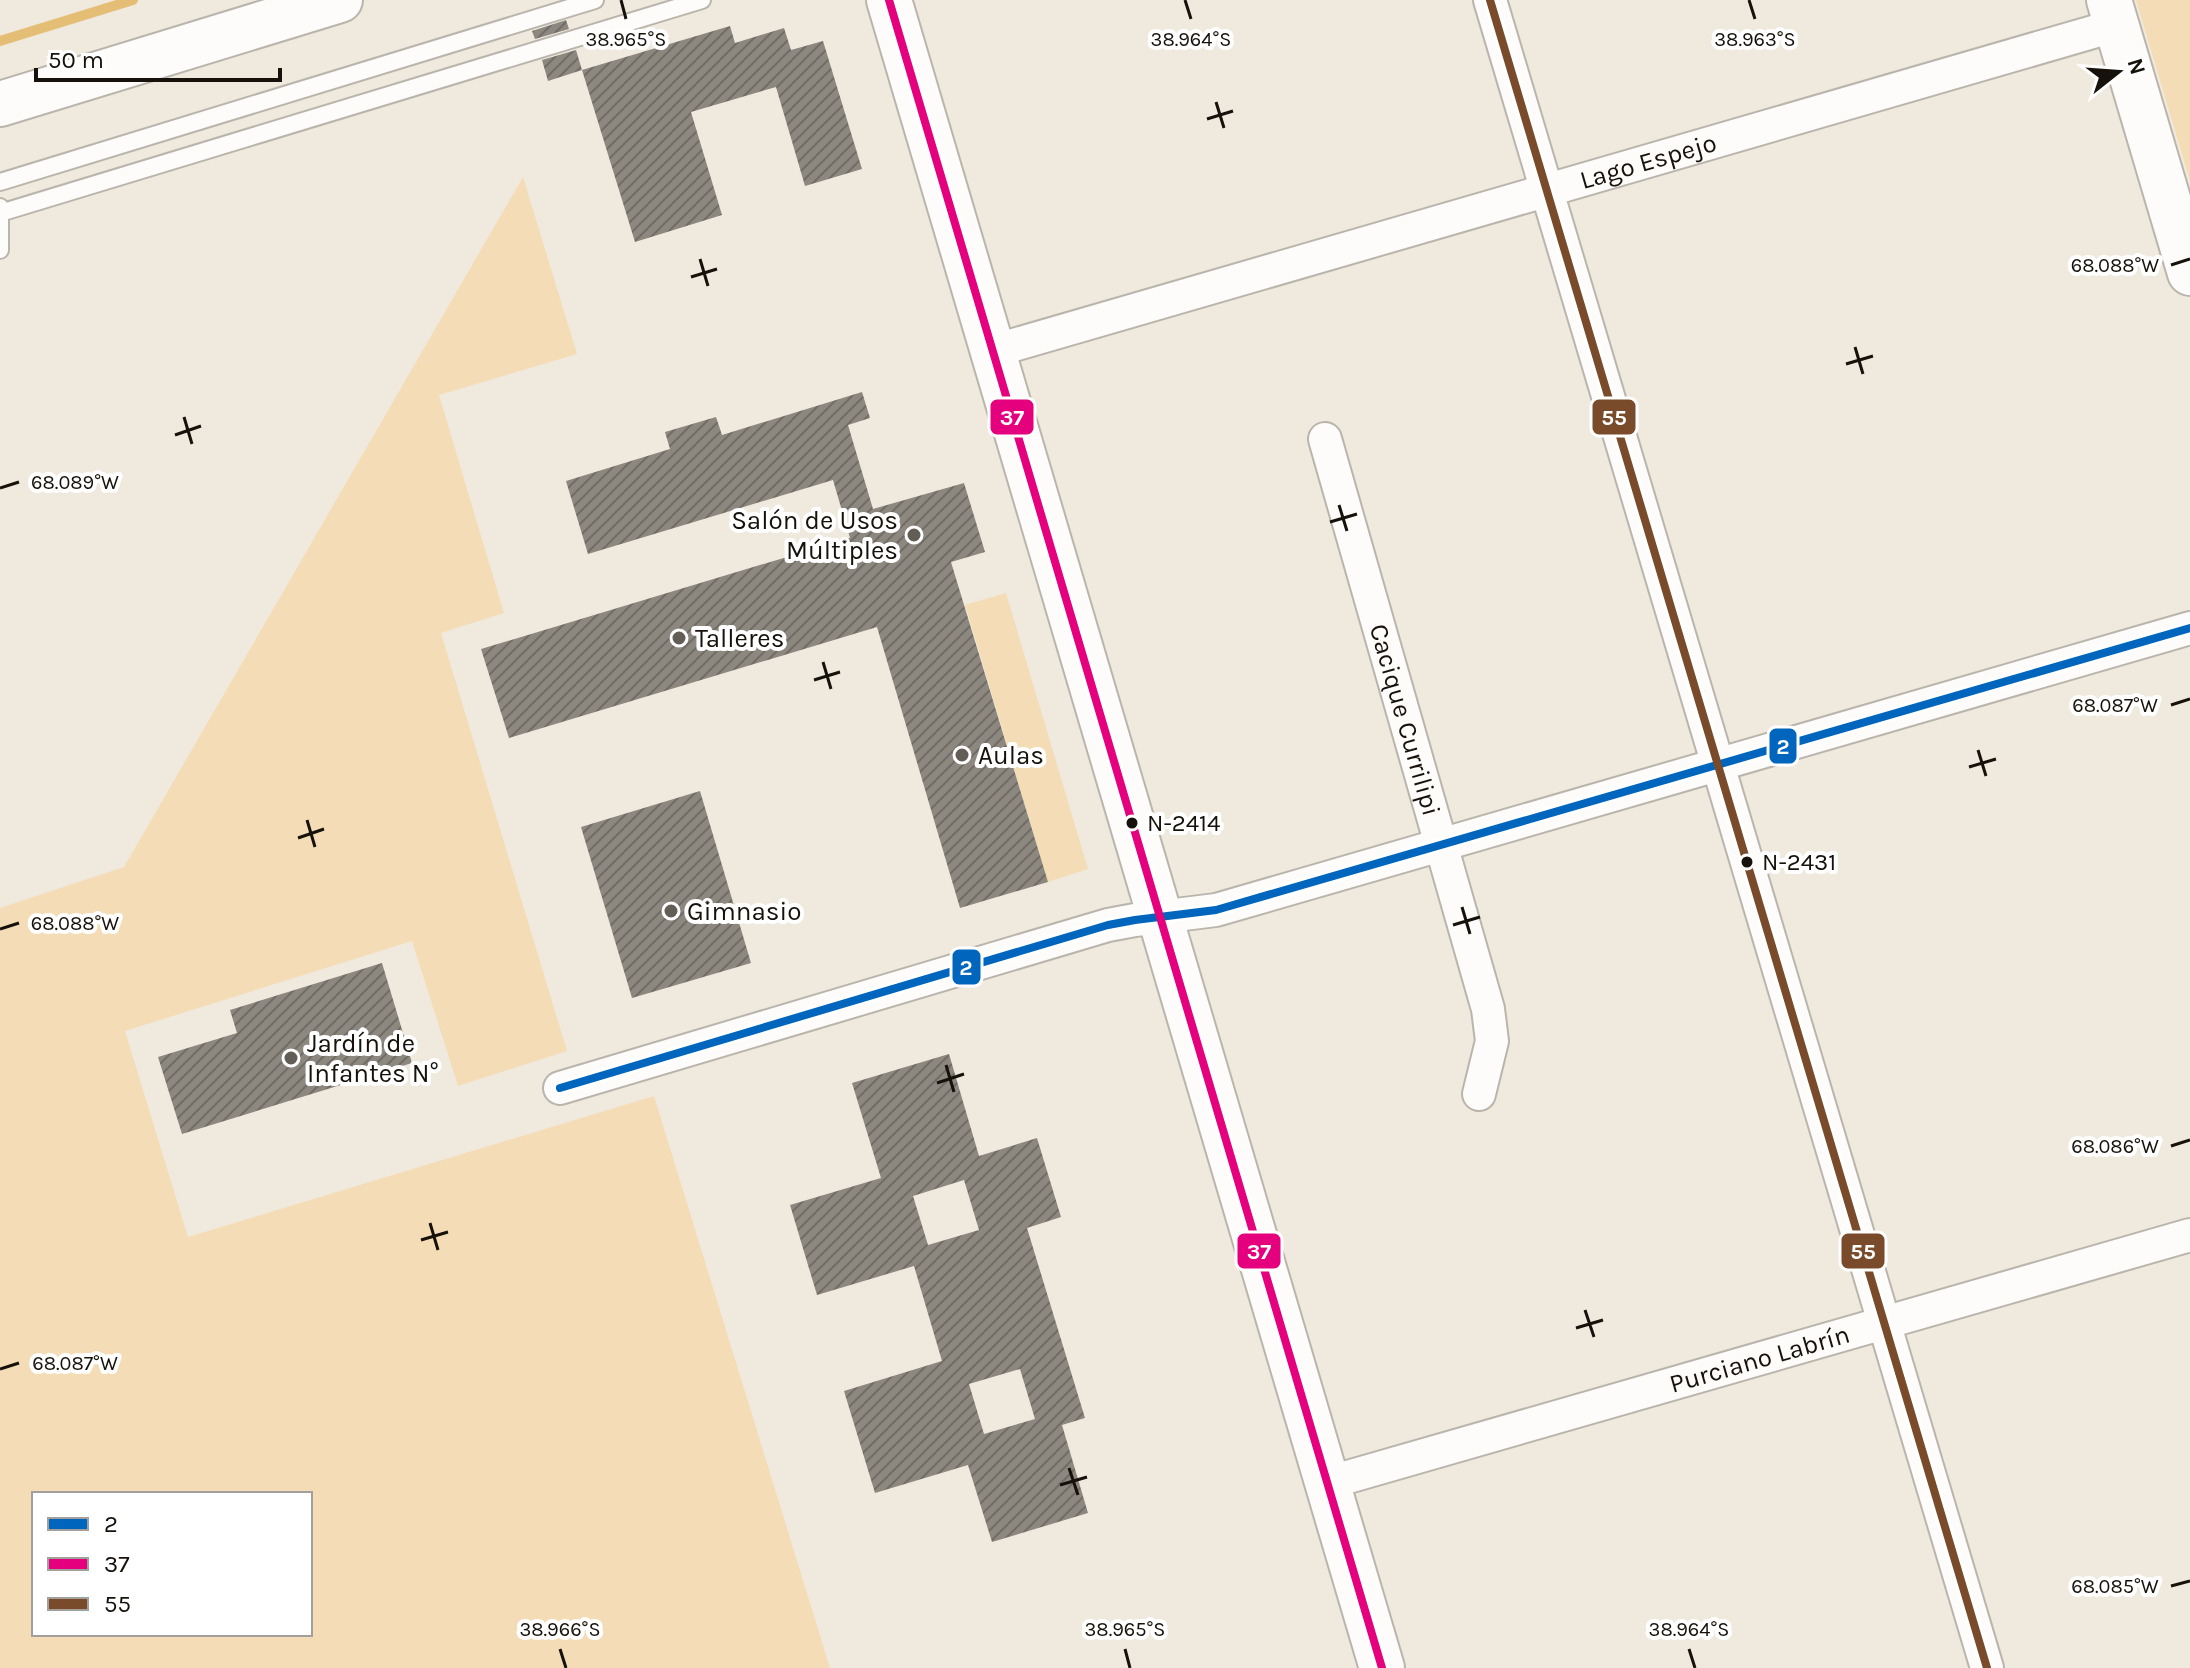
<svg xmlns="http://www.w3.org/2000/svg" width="2190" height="1668" font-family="Karla,sans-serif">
  <defs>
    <pattern id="building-hatch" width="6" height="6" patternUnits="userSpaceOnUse" patternTransform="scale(2)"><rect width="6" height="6" fill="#8c877f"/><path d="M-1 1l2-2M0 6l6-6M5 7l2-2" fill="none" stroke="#716d66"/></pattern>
  </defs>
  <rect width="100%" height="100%" fill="#f0e9de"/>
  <!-- green -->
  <path fill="#f4ddb6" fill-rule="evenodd" d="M 2136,0 L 2190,0 L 2190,181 Z
    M 523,177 L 577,354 L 439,395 L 504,613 L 441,633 L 567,1051 L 458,1086 L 412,941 L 125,1031 L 188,1237 L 654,1096 L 830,1668 L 0,1668 L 0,908 L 124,867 ZM 34,1494 L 310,1494 L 310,1634 L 34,1634 Z
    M 1006,593 L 1088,869 L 1048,882 L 965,605 Z"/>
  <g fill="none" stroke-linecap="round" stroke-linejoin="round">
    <!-- stream -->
    <path stroke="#e5be76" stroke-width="10" d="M 0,41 L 133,0"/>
  </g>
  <!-- building -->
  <path fill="url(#building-hatch)" fill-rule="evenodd" d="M 566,20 L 569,29 L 535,39 L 532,31 Z
    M 730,26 L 735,43 L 784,28 L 791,50 L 823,41 L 862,169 L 805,186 L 776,87 L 691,112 L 722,215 L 635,242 L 582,70 Z
    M 576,50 L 582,70 L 548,81 L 542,60 Z
    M 862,392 L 870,418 L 848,425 L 873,509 L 964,483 L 985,552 L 951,562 L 1048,882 L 960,908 L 877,627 L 509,738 L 481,649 L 850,538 L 833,480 L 588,554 L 566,481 L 670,449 L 665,432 L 716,417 L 722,435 Z
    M 700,791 L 751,963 L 632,998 L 581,827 Z
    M 382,963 L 412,1063 L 182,1134 L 158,1057 L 237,1033 L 230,1010 Z
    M 949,1054 L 979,1156 L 1037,1138 L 1061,1217 L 1027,1228 L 1085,1418 L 1062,1425 L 1088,1513 L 992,1542 L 968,1465 L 875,1493 L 844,1391 L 942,1361 L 914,1266 L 817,1295 L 790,1205 L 881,1178 L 852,1083 ZM 964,1180 L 979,1230 L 928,1245 L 913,1196 ZM 1020,1369 L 1035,1419 L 984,1434 L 969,1384 Z"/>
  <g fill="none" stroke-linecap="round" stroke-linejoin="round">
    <defs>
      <path id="lane" d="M 0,182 L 595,0
        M 0,207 L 0,250
        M 0,213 L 702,0"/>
      <g id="street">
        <path d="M 1490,0 L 1987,1668"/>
        <path id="s1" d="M 993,351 L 2117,25"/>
        <path id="s2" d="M 1325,439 L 1488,1009 L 1492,1041 L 1479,1094"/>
        <path d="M 560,1088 L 1108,925 L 1135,920 L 1216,910 L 2190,628"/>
        <path id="s3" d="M 1327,1483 L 2190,1235"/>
      </g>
      <path id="secondary" d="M 889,0 L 1382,1668
        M 2109,0 L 2190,273
        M 0,104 L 340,0"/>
    </defs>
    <!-- lane casing -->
    <use href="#lane" stroke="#bab5ac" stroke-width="20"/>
    <!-- street casing -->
    <use href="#street" stroke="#bab5ac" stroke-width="36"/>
    <!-- secondary casing -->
    <use href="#secondary" stroke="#bab5ac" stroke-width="48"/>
    <!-- lane -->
    <use href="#lane" stroke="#fdfcfa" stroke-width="16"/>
    <!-- street -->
    <use href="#street" stroke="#fdfcfa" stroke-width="32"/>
    <!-- secondary -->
    <use href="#secondary" stroke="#fdfcfa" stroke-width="44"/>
    <defs>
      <path id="bus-1" d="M 560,1088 L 1108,925 L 1135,920 L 1216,910 L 2190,628"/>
      <path id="bus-2" d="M 889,0 L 1382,1668"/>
      <path id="bus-3" d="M 1490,0 L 1987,1668"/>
    </defs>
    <!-- bus-1 casing -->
    <use href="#bus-1" stroke="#fff" stroke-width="14"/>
    <!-- bus-2 casing -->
    <use href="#bus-2" stroke="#fff" stroke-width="14"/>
    <!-- bus-3 casing -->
    <use href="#bus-3" stroke="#fff" stroke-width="14"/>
    <!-- bus-1 -->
    <use href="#bus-1" stroke="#0065bd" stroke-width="8"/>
    <!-- bus-2 -->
    <use href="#bus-2" stroke="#e5007d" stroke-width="8"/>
    <!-- bus-3 -->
    <use href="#bus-3" stroke="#7a4b2a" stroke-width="8"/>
  </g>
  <!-- ticks -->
  <path fill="none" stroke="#16120b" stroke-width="3" d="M 621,0 L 626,19M 1185,0 L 1191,19M 1749,0 L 1755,19M 1216,102 L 1224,128M 1207,119 L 1233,111M 700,259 L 708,286M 2171,265 L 2190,259M 691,277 L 717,269M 1855,347 L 1863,374M 1846,364 L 1873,356M 184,417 L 192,444M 175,435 L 201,426M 0,488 L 19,482M 1339,505 L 1347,531M 1330,522 L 1357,514M 823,662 L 831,689M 814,680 L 840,672M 2171,705 L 2190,699M 1978,750 L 1986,776M 1969,767 L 1996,759M 307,820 L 315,847M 298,838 L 324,829M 1462,907 L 1470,934M 1453,925 L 1480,917M 0,929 L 19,923M 946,1065 L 954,1092M 937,1083 L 964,1074M 2171,1146 L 2190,1140M 430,1223 L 438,1250M 421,1240 L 448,1232M 1585,1310 L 1594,1337M 1576,1328 L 1603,1320M 0,1369 L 19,1363M 1069,1468 L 1078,1495M 1060,1485 L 1087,1477M 2171,1586 L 2190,1581M 560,1649 L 566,1668M 1125,1649 L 1130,1668M 1689,1649 L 1695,1668"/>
  <!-- markers -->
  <g fill="#625d55" stroke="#fff" stroke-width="3">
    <circle cx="914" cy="535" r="8"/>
    <circle cx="679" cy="638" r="8"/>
    <circle cx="962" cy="755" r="8"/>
    <circle cx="671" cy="911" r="8"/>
    <circle cx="291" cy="1058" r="8"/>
  </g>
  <g fill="#16120b" stroke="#fff" stroke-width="3">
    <circle cx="1132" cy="823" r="7"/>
    <circle cx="1747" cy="862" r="7"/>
  </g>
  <g text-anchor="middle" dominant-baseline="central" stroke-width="8" stroke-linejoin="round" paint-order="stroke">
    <!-- bus labels -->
    <g font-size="24" fill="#16120b" stroke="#fff" text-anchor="start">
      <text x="1147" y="823">N-2414</text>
      <text x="1762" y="862">N-2431</text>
    </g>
    <!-- street labels -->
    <g font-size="26" fill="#16120b" stroke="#fff">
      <text stroke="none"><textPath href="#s1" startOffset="682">Lago Espejo</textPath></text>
      <text stroke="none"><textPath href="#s2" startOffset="292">Cacique Currilipi</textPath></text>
      <text stroke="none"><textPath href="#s3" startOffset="450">Purciano Labrín</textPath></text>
    </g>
    <!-- poi labels -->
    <g font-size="26" fill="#16120b" stroke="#fff" text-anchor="start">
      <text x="898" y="520" text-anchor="end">Salón de Usos<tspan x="898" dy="30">Múltiples</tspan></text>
      <text x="695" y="638">Talleres</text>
      <text x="978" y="755">Aulas</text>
      <text x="687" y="911">Gimnasio</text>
      <text x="307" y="1043">Jardín de<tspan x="307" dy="30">Infantes N°</tspan></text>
    </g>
  </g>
  <g font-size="20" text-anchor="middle" fill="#16120b" stroke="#fff" stroke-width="8" stroke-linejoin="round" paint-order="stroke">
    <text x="626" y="46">38.965°S</text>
    <text x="1191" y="46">38.964°S</text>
    <text x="1755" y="46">38.963°S</text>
    <text x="2115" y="272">68.088°W</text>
    <text x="75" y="489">68.089°W</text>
    <text x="2115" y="712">68.087°W</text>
    <text x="75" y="930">68.088°W</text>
    <text x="2115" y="1153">68.086°W</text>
    <text x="75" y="1370">68.087°W</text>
    <text x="2115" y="1593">68.085°W</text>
    <text x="560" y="1636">38.966°S</text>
    <text x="1125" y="1636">38.965°S</text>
    <text x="1689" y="1636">38.964°S</text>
  </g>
  <g stroke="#fff" stroke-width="3">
    <rect x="989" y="398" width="46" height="38" rx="8" fill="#e5007d"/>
    <rect x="1591" y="398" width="46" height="38" rx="8" fill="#7a4b2a"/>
    <rect x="1768" y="727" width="30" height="38" rx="8" fill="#0065bd"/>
    <rect x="951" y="948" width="31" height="38" rx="8" fill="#0065bd"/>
    <rect x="1236" y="1232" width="46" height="38" rx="8" fill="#e5007d"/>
    <rect x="1840" y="1232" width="46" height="38" rx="8" fill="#7a4b2a"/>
  </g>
  <g font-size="22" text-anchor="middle" font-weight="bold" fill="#fff">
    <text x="1012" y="425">37</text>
    <text x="1614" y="425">55</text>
    <text x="1783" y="754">2</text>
    <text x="966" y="975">2</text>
    <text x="1259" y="1259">37</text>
    <text x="1863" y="1259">55</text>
  </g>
  <!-- legend -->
  <rect x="32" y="1492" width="280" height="144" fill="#ffffff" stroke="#a2a09d" stroke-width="2"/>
  <rect x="48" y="1518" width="40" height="12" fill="#0065bd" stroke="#a2a09d" stroke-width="2"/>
  <text x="104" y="1532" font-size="24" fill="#16120b">2</text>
  <rect x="48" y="1558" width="40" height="12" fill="#e5007d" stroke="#a2a09d" stroke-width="2"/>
  <text x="104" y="1572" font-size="24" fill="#16120b">37</text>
  <rect x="48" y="1598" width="40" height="12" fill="#7a4b2a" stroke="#a2a09d" stroke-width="2"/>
  <text x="104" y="1612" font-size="24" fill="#16120b">55</text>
  <!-- north arrow -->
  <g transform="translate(2118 72) rotate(73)" stroke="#ffffff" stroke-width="6" paint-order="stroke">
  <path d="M0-6L14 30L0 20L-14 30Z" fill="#16120b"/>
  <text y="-12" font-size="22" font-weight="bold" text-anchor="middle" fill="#16120b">N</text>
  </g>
  <!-- scale -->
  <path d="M36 68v12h244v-12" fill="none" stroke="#16120b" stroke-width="4"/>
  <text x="48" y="68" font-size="24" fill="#16120b" stroke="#ffffff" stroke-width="6" paint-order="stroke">50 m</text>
</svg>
